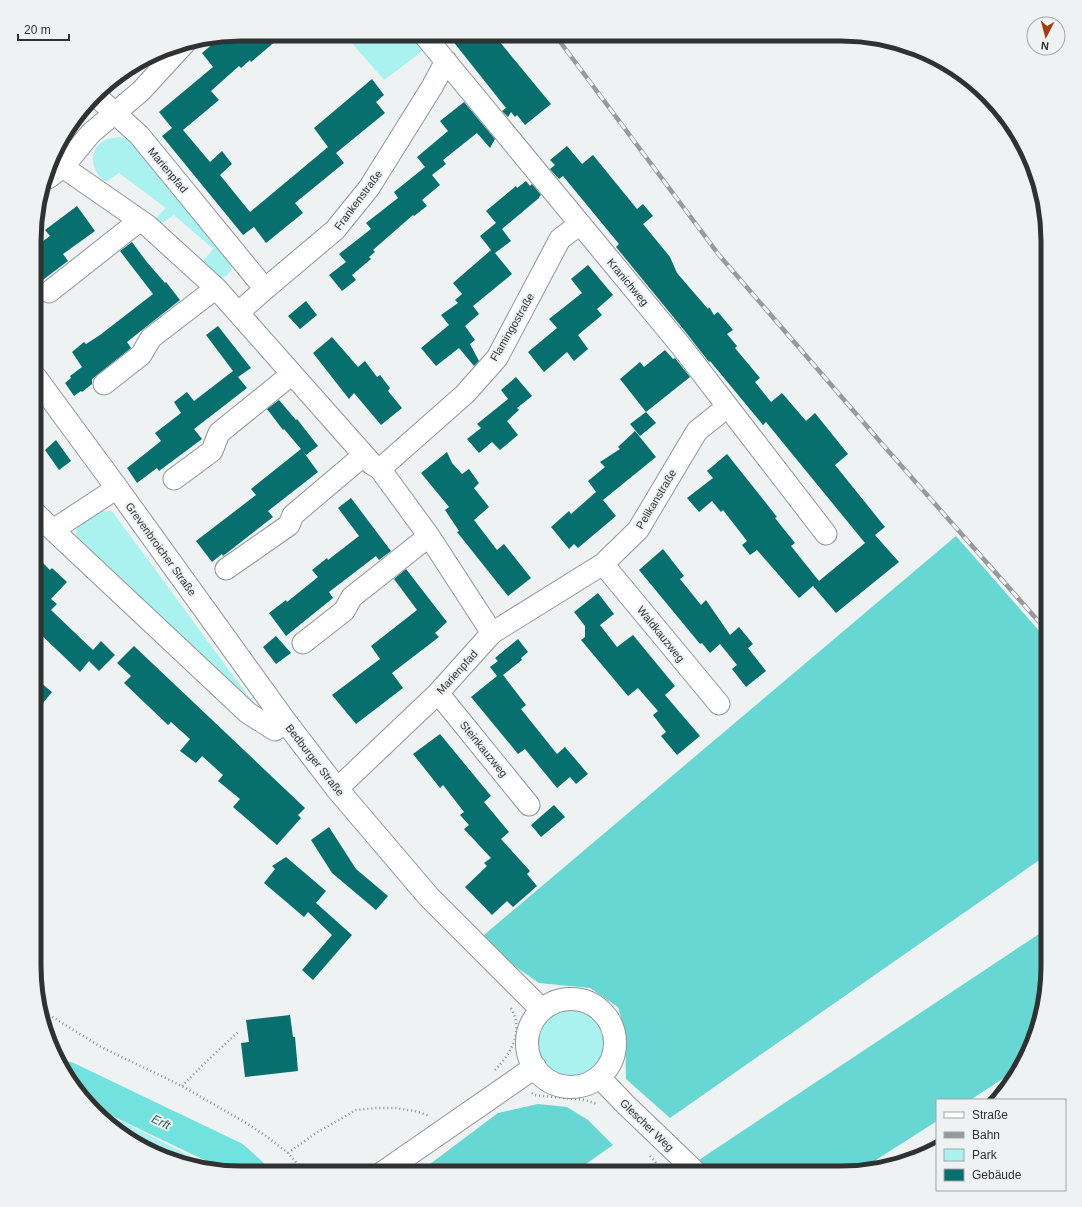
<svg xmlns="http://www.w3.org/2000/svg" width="1082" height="1207" font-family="Helvetica,sans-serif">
  <rect width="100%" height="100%" fill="#eef2f2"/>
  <!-- green -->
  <path fill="#aaf2ef" d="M 344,34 L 411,34 L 424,50 L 384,80 Z
    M 120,137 L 129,140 L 130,137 L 233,263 C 232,271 226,281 216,276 C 211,274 206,266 202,262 L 214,248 L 211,247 L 174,215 L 162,223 L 156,218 L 166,208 L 119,173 L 106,182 C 92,173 87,153 102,142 C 107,138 114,138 120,137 Z
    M 101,511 L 112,511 L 257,708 L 79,541 L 76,534 L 77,527 Z
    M538 1043a33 33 0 1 1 66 0a33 33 0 1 1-66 0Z
    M 91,1106 L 220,1171 C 209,1169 197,1169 186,1166 C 150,1154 117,1135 91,1106 Z"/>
  <!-- forest -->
  <path fill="#66d7d3" d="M 956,536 L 1048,641 L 1048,854 L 670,1118 L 626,1079 L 625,1031 L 618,1007 L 590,988 L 539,983 L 478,940 Z
    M 1048,928 L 1048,979 L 1037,1032 L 1021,1067 L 970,1100 L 937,1100 L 937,1121 L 857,1172 L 711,1173 L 699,1160 Z
    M 538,1104 L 567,1107 L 588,1120 L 613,1145 L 573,1173 L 418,1173 L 498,1113 Z"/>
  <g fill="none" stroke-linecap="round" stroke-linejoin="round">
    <!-- river -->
    <path stroke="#72e2de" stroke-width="31" d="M 67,1077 L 234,1157 L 252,1173"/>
  </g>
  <!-- building -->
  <path fill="#076f6d" d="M 241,34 L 284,34 L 251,62 L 250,60 L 241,68 L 239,66 L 211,91 L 219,100 L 183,130 L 210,162 L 222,151 L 232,164 L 220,175 L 250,212 L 328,147 L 314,128 L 372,79 L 384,95 L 376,102 L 385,113 L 336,153 L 344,163 L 295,203 L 303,213 L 266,243 L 254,227 L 243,235 L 162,136 L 172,128 L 159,112 L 213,67 L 202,53 L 221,37 Z
    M 448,35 L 494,35 L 551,104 L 525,125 L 517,115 L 515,117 L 511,112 L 508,117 L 502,111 L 506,108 Z
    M 464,102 L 495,139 L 490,148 L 477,133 L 443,160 L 446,164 L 432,175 L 440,185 L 422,200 L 427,206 L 414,216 L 413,215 L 373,250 L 375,252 L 369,257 L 371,259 L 352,275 L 356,280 L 342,291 L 329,275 L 346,262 L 339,254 L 371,229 L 366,223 L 398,198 L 394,192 L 425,167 L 429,172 L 417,157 L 448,131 L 440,121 Z
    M 567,146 L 582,164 L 593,155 L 637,209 L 643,204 L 653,216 L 643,224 L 670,257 L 677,273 L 708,309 L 709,307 L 714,315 L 718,312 L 733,330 L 727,334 L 737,346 L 735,348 L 760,378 L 755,382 L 771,402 L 782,393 L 806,421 L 815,413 L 848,454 L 835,465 L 885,527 L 875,535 L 899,562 L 836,613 L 813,586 L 799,598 L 757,550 L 750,555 L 742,545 L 747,541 L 723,510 L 721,512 L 712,501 L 699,512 L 687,498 L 713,478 L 707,471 L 727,454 L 777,517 L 775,518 L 795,543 L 791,546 L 819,581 L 865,543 L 766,422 L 763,425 L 710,361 L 709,362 L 684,330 L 616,247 L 619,244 L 563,176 L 559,179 L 550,169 L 555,165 L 550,160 Z
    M 526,181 L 530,186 L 532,184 L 541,195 L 539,197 L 539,198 L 502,229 L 511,241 L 495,253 L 512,274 L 473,306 L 479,314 L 465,326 L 475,340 L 470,344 L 479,361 L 474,366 L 459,348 L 436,366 L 421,348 L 449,325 L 441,315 L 458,303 L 455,300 L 462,294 L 453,283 L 491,250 L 480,236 L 496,223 L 486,211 L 516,186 L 517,188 Z
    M 77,206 L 95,231 L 63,254 L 68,261 L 36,285 L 36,246 L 50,236 L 45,230 Z
    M 132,242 L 146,261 L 165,283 L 166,282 L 180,300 L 127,342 L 131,348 L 92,379 L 92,384 L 82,392 L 81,391 L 74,396 L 65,383 L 71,378 L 70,376 L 82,367 L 72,352 L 84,342 L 86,344 L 100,335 L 153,294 L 120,251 Z
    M 588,265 L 613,295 L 597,309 L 602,315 L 578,335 L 588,349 L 574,361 L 567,352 L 544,372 L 528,352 L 557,328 L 549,319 L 582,293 L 571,279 Z
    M 306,301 L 317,315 L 300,329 L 288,316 Z
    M 218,326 L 251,368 L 238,377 L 247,388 L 194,429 L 202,439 L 159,471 L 157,468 L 137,483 L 127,468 L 161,441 L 155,433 L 181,413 L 174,402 L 187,392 L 194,401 L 233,371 L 206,335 Z
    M 332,337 L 358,367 L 365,361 L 377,377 L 380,375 L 390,388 L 388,391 L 402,408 L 381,425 L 354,393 L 349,399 L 313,353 Z
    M 665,350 L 673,359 L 675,358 L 690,377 L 646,412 L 620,379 L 640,362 L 644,367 Z
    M 516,377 L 532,396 L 517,408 L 519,410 L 507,421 L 518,435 L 500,450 L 492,442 L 479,453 L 467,439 L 481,428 L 477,424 L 508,399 L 501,390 Z
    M 279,400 L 296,420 L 297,419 L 318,446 L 306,455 L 302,450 L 318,472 L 268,511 L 273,517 L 223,556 L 222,554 L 212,562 L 196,541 L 256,495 L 251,489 L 301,449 L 284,429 L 283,430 L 267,409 Z
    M 646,412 L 656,423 L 640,436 L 630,424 Z
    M 635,431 L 656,457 L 603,500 L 616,516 L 578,548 L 574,544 L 569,549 L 551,527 L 569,511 L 571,514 L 596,492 L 588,481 L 605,467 L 600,462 L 620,449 L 618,447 Z
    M 56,440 L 71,461 L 59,470 L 45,450 Z
    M 447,452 L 452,463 L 462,474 L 469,469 L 479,483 L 474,488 L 489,507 L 474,520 L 497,550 L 504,544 L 531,578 L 508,596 L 457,532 L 459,531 L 445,510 L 449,507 L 421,473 Z
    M 351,498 L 391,551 L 379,560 L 376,556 L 329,592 L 333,598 L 286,636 L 269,613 L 286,600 L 287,602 L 318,577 L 312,570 L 327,558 L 328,560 L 359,536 L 338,508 Z
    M 663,549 L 684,576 L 680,579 L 701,605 L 706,600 L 730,635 L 739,627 L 753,644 L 748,648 L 766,671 L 746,687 L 732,669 L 737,665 L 720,644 L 710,653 L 702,643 L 700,644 L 639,570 Z
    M 35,555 L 50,570 L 52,568 L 67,582 L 51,599 L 57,604 L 51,610 L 93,650 L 101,641 L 115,655 L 99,671 L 89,661 L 80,672 L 35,629 Z
    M 406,569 L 447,622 L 435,633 L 439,637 L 392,673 L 403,688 L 356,724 L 332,695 L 380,659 L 371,646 L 417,610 L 394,579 Z
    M 598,593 L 614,614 L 600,625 L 617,647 L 633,635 L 675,686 L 665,695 L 700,736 L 677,755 L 661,736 L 666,732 L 653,715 L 658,711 L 638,688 L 628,696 L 581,640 L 585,637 L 585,626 L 574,612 Z
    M 276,636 L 291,653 L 276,664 L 263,647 Z
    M 518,639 L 528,652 L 521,658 L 522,660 L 503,675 L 526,705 L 521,709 L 557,754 L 565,747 L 588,774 L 576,784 L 570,777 L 557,788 L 525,749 L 518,754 L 471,697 L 497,676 L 490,667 L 498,661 L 495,658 Z
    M 134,646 L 305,808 L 298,815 L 301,818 L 277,845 L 233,807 L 240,799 L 218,781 L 223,775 L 202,756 L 196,763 L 180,751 L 190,739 L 171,722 L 168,725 L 124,683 L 131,676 L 117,663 Z
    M 35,678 L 52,692 L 35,713 Z
    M 440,734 L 491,796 L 484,802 L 509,832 L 501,839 L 530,871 L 527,874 L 537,886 L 513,907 L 507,901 L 492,915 L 465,887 L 487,866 L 484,863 L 491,858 L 464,829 L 469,825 L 460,815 L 464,812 L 443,785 L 440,788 L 413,754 Z
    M 554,805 L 565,817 L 541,837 L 531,825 Z
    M 329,827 L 356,869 L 388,896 L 376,910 L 332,873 L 311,840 Z
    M 286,857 L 326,891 L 316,903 L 352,935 L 313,980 L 302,970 L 332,935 L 308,912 L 304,917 L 264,883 L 275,869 L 272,866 Z
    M 290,1015 L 293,1037 L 295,1037 L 298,1071 L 245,1077 L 241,1043 L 249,1042 L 246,1020 Z"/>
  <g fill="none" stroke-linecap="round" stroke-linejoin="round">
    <defs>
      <path id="minor" d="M 424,35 L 681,346 L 826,534
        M 96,96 L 139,135 L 265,289
        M 63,167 L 148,226 L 216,288 L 372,464 L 380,469 L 429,536 L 492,633 L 438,693 L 337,789
        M 48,178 L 63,167 L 91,133 L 141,91 L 185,43
        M 49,292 L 139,221
        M 239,312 L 265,289 L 335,230 L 369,188 L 432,87 L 446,61
        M 104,384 L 141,355 L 151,338 L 216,288
        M 380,469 L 465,394 L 497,358 L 560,239 L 580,224
        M 174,479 L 212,451 L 219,433 L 292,374
        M 35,513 L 248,713 L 275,730 L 285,721
        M 53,530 L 117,488
        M 603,564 L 719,704
        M 226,569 L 289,525 L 293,515 L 364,455
        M 492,633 L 603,564 L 638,530 L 697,431 L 727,407
        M 303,643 L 344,611 L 352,597 L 429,536
        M 438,693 L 529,805
        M 599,1077 L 625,1104 L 697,1173"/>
      <path id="major" d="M 36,378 L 117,488 L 285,721 L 337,789 L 429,897 L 542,1010
        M527 1043a44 44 0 1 1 88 0a44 44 0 1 1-88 0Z
        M 382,1173 L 535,1067"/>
    </defs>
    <!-- minor casing -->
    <use href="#minor" stroke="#919595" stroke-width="23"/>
    <!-- major casing -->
    <use href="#major" stroke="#919595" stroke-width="24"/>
    <!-- path -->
    <path stroke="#8d8f8f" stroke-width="2.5" stroke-dasharray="1 3" stroke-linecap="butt" d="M 41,1013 L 51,1016 L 99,1046 L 182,1086 L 246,1123 L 266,1136 L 288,1153 L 305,1173
      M 495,1070 C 511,1054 525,1029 510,1007
      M 182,1086 L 206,1062 L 238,1032
      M 532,1093 L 534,1095 L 585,1100 L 597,1104
      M 288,1153 L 316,1133 L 356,1110 L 375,1108 L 396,1108 L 415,1111 L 430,1116
      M 650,1156 L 665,1173
      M 352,1173 L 364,1164"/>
    <!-- minor -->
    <use href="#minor" stroke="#fff" stroke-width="21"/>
    <!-- major -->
    <use href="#major" stroke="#fff" stroke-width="22"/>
    <defs>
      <path id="rail" d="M 555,35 L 719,255 L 883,445 L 1048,632"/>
    </defs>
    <!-- rail casing -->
    <use href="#rail" stroke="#989a9a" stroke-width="4.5"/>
    <!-- rail -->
    <use href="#rail" stroke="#eef2f2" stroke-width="3" stroke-dasharray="9" stroke-linecap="butt"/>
  </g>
  <g text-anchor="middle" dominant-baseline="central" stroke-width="4" stroke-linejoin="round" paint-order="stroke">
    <!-- street labels -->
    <g font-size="11" fill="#303131" stroke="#eef2f2">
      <text transform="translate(168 170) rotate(50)">Marienpfad</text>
      <text transform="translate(358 200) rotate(-53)">Frankenstraße</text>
      <text transform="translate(628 282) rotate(50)">Kranichweg</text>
      <text transform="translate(512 327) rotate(-60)">Flamingostraße</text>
      <text transform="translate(656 499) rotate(-59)">Pelikanstraße</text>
      <text transform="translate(161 549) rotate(54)">Grevenbroicher Straße</text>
      <text transform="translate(661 634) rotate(51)">Waldkauzweg</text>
      <text transform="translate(457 672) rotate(-48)">Marienpfad</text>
      <text transform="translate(484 749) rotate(51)">Steinkauzweg</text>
      <text transform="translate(315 760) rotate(52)">Bedburger Straße</text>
      <text transform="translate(647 1125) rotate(44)">Glescher Weg</text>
    </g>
    <!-- water labels -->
    <g font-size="12" font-style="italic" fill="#30615f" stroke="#eef2f2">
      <text transform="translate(161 1122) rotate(26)">Erft</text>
    </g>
  </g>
  <!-- crop -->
  <path d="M0 0H1082V1207H0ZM241 41H841A200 200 0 0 1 1041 241V966A200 200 0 0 1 841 1166H241A200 200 0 0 1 41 966V241A200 200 0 0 1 241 41Z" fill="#eef2f2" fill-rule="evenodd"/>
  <path fill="none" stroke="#303131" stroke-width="5" d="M241 41H841A200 200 0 0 1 1041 241V966A200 200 0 0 1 841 1166H241A200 200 0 0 1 41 966V241A200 200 0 0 1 241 41Z"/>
  <!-- legend -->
  <rect x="936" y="1099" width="130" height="92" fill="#eef2f2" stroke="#a2a5a5"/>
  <rect x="944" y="1112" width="20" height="6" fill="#ffffff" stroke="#a2a5a5"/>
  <text x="972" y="1119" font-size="12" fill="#303131">Straße</text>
  <rect x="944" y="1132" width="20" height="6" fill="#989a9a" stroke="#a2a5a5"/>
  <text x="972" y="1139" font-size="12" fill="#303131">Bahn</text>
  <rect x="944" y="1149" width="20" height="12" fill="#aaf2ef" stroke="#a2a5a5"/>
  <text x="972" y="1159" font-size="12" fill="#303131">Park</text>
  <rect x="944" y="1169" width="20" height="12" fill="#076f6d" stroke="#a2a5a5"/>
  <text x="972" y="1179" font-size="12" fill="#303131">Gebäude</text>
  <!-- north arrow -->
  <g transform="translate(1046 36) rotate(186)"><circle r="19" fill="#eef2f2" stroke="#a2a5a5"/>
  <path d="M0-3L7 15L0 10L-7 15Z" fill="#a43f0d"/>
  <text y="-6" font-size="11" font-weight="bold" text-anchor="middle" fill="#303131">N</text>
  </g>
  <!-- scale -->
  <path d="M18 34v6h51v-6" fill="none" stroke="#303131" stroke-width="2"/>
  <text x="24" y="34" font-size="12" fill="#303131" stroke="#eef2f2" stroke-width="3" paint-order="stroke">20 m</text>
</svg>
